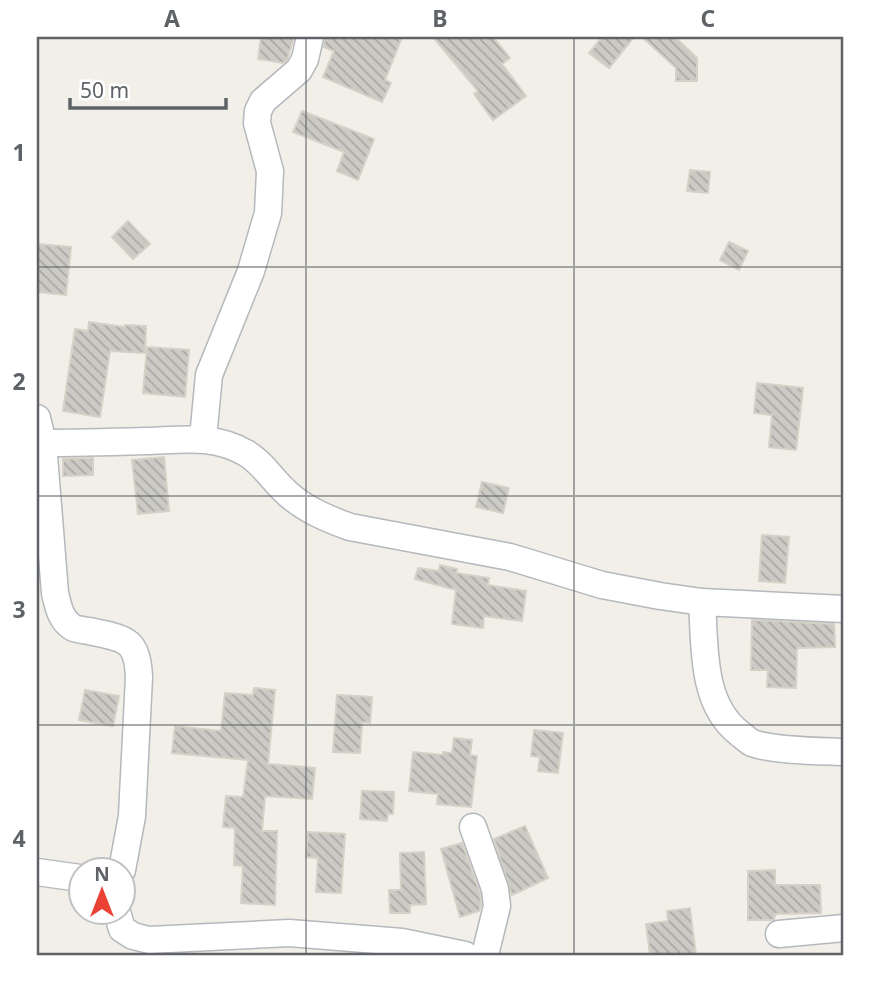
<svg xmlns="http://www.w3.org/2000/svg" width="881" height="992" font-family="'Noto Sans',sans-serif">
  <defs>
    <pattern id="building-back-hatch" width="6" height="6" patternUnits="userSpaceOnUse" patternTransform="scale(1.75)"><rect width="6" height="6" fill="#cccac5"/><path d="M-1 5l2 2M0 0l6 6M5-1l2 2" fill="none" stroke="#a9a8a4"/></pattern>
  </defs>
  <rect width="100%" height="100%" fill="#f1efe8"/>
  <!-- building -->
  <path fill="url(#building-back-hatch)" stroke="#d6d1c6" stroke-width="2" d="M 261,37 L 294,37 L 287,60 L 283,63 L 258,59 Z
    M 325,37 L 402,37 L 385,80 L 391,83 L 382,102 L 323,77 L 334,51 L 324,47 Z
    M 433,37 L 493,37 L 510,58 L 502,64 L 526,96 L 493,120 L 474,94 L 478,91 Z
    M 602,37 L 634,37 L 609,68 L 589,53 Z
    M 642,37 L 675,37 L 697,58 L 697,81 L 676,81 L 676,68 Z
    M 302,111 L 374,139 L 358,180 L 337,171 L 344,152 L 293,132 Z
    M 690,170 L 710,172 L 708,193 L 687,191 Z
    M 128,221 L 150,244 L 133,259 L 112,237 Z
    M 729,242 L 748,251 L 739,270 L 720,260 Z
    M 37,244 L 71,247 L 66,295 L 37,292 Z
    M 89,322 L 125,327 L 125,325 L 146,326 L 145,353 L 110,351 L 100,417 L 63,411 L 75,329 L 88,331 Z
    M 147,347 L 189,350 L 185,397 L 143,393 Z
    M 757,383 L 803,388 L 796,450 L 769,447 L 772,415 L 754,413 Z
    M 164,457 L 169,511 L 138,514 L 132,460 Z
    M 93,458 L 93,475 L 63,476 L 63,459 Z
    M 482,482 L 509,488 L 503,513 L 476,507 Z
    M 762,535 L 789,537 L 785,583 L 759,581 Z
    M 440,565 L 457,569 L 456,573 L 489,578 L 488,585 L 526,591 L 522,621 L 484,616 L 483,628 L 452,624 L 456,590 L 415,579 L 418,568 L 439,571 Z
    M 752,620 L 834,624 L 835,647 L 797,648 L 796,688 L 767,687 L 768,670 L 751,670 Z
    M 254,688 L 275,690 L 268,764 L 315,768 L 312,799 L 265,796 L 262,831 L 277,831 L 275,905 L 241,903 L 243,866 L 234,865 L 235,828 L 223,827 L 226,796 L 243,797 L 248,760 L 172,753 L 175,726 L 221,731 L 225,693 L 253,695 Z
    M 85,690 L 119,696 L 113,726 L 79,720 Z
    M 337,695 L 372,697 L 370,723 L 362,722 L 360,753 L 333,752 Z
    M 534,730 L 563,733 L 558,773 L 538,771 L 540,757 L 531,756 Z
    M 454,738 L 472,740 L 470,755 L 477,756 L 471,807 L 437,804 L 438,794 L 409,791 L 413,752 L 443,755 L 443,752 L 452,753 Z
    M 362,791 L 394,792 L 393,814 L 388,814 L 387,821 L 360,819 Z
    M 525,826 L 548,878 L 512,895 L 494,839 Z
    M 308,832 L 345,834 L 341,893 L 316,892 L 318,858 L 306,857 Z
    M 462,843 L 480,893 L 481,905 L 479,911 L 460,917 L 441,849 Z
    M 424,852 L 426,904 L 410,905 L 410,913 L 390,913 L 389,890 L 401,890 L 400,853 Z
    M 775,870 L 775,885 L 820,885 L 821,913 L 775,914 L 774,920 L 748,920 L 748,871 Z
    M 690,908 L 696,955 L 650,955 L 646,924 L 668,921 L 667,911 Z"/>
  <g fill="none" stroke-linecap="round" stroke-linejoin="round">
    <defs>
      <path id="minor" d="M 37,418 L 43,443 L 55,593 C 58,605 60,619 72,627 C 76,630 84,630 89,631 C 124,639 137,637 139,677 L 132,816 L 122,870
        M 203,438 L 209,375 L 251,271 L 268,213 L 270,171 L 257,123 L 258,111 L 263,101 L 299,70 L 305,59 L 310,37
        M 43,443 C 78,443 112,442 146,441 C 182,440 213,434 246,453 C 263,463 273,481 288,494 C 306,510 328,519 350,527 L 510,557 L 602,585 L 660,596 L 702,602 L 844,609
        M 702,602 C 705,647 701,703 739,733 C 743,736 748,741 752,743 C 774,751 820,751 844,752
        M 473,827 L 495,889 L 497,906 L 485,955
        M 37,872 L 80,878
        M 117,912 L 122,929 L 133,936 L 149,940 L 289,933 L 402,942 L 465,955
        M 779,934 L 844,928"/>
    </defs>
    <!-- minor casing -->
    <use href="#minor" stroke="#b5b8bc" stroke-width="29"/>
    <!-- minor -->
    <use href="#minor" stroke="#fff" stroke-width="26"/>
  </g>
  <!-- grid -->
  <path fill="none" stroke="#5f6368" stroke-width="2" stroke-opacity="0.55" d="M 306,37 L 306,955M 574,37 L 574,955M 37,267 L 844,267M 37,496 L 844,496M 37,725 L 844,725"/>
  <!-- border -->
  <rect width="881" height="992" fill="none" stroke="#ffffff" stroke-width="77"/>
  <!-- north arrow -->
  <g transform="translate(102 891)"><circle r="33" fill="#ffffff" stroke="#bfc1c3" stroke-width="2"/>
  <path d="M0-5L12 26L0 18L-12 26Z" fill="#ea4335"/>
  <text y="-10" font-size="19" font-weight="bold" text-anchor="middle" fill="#5f6368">N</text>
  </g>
  <!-- scale -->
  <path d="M70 98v10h156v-10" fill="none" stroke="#5f6368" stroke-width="3.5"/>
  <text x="80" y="98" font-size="21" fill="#5f6368" stroke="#ffffff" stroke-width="5" paint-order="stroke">50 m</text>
  <rect x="38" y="38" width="804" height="916" fill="none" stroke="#5f6368" stroke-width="2.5"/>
  <g font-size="23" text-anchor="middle" font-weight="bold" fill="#5f6368">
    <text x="172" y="27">A</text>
    <text x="440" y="27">B</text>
    <text x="708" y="27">C</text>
    <text x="19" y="161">1</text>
    <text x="19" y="390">2</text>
    <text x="19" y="618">3</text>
    <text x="19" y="847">4</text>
  </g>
</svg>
